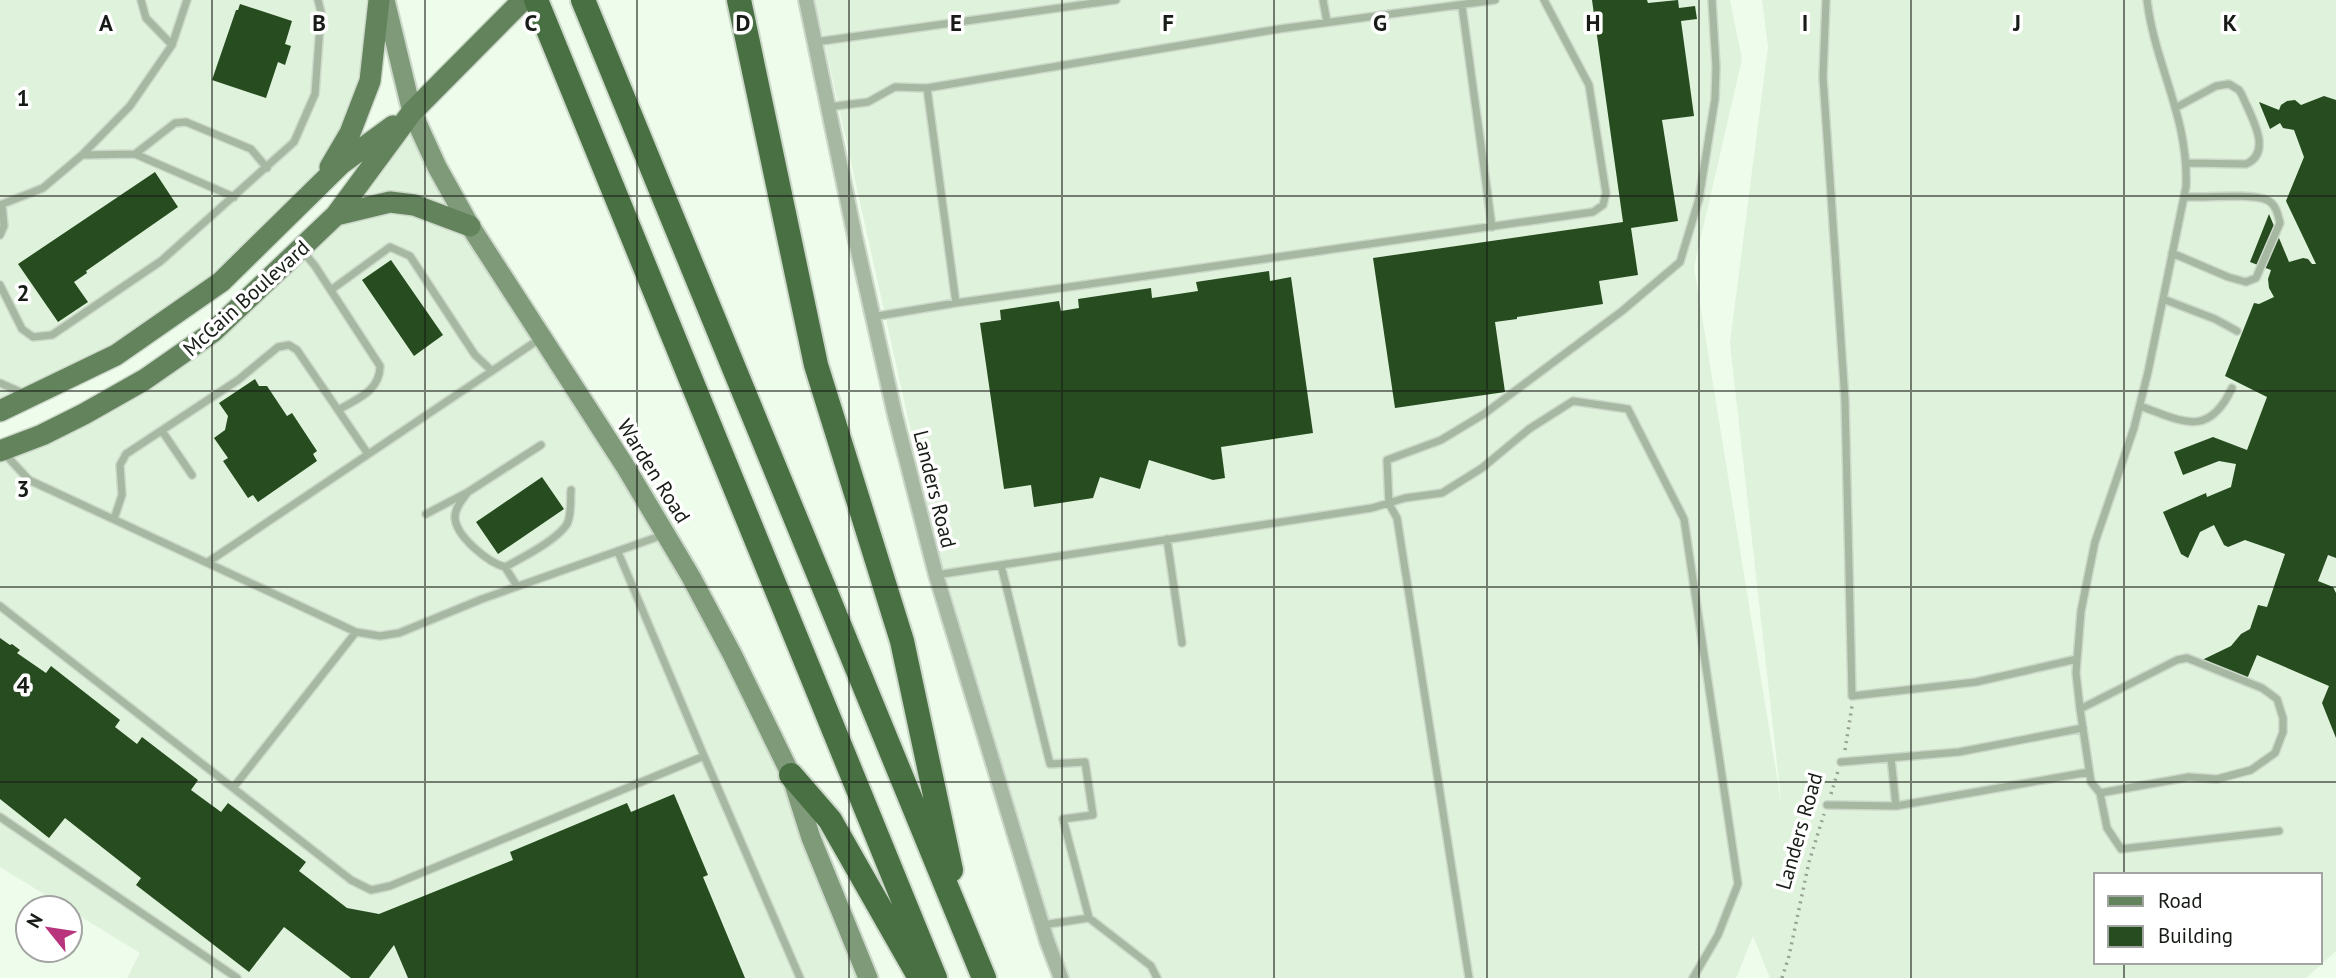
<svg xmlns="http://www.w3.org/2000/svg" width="2336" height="978" font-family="'PT Sans',sans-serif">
  <rect width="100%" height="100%" fill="#eefceb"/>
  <!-- built -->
  <path fill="#dff2db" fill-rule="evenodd" d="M 0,0 L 379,0 L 341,164 L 221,282 L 0,411 Z
    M 815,0 L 1730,0 L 1742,59 L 1694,267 L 1782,808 L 1730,343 L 1768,47 L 1762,0 L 2336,0 L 2336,951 L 2306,978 L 1770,978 L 1753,936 L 1736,978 L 1068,978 L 1056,946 L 936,544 ZM 2096,875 L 2320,875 L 2320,962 L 2096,962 Z
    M 412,112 L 691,577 L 811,838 L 869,978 L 127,978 L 140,953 L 0,867 L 0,449 L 177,359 L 286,264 Z"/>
  <!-- building -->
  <path fill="#264c20" d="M 1592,0 L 1647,0 L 1648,3 L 1678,0 L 1679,8 L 1695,6 L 1697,19 L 1681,21 L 1694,116 L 1662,120 L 1678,221 L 1631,228 L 1638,275 L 1599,281 L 1603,304 L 1517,317 L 1517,319 L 1495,322 L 1505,392 L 1395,408 L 1373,258 L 1623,222 Z
    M 240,4 L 292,21 L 285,44 L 291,46 L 285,65 L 278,62 L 266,98 L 212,80 L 236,10 L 238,10 Z
    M 2324,96 L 2336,100 L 2336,558 L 2328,555 L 2318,581 L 2333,587 L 2336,593 L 2336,738 L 2322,703 L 2329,686 L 2257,655 L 2247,679 L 2202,660 L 2231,646 L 2241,634 L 2250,629 L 2258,605 L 2267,607 L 2285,554 L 2245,540 L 2228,547 L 2224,545 L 2214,525 L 2200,532 L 2188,558 L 2181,554 L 2163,512 L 2206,493 L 2207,497 L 2231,487 L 2236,464 L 2219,461 L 2183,475 L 2174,452 L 2213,437 L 2247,450 L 2267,397 L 2225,376 L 2254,303 L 2259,304 L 2274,297 L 2269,288 L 2268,279 L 2271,270 L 2250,262 L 2269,214 L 2289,262 L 2303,258 L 2308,259 L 2312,264 L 2316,264 L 2286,201 L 2304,157 L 2294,130 L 2283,128 L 2280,123 L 2270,129 L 2259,102 L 2279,110 L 2281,105 L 2287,101 L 2295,100 L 2301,105 Z
    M 155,172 L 178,207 L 86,271 L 87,273 L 74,282 L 88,302 L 58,322 L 18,264 Z
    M 391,260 L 443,335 L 414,356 L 362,280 Z
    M 1269,271 L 1270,281 L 1291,277 L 1313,433 L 1221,447 L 1225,478 L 1213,480 L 1149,460 L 1140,489 L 1100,477 L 1093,498 L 1034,507 L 1031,485 L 1004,489 L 980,323 L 1001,320 L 1000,310 L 1059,301 L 1061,311 L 1079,308 L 1078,299 L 1151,288 L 1152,298 L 1198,291 L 1196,282 Z
    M 255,379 L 259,386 L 267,386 L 287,416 L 292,413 L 317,451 L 313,454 L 317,461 L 258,502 L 253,495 L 248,498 L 223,461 L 228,458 L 214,438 L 225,430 L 228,416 L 219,403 Z
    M 542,477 L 564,509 L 498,554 L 476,522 Z
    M 0,638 L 10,645 L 12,644 L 20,650 L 17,653 L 46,673 L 51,666 L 120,720 L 115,727 L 137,744 L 142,737 L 198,780 L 191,790 L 221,812 L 228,803 L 306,862 L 299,871 L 347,908 L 379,914 L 513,860 L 510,852 L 627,803 L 631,812 L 674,794 L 708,875 L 703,877 L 745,978 L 408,978 L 394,945 L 369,978 L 351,978 L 284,927 L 249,972 L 136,885 L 141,878 L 65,818 L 49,838 L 0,799 Z"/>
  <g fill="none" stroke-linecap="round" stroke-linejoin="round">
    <defs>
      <path id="lane" d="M 141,0 L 146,18 L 172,45
        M 1323,0 L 1327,22
        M 1826,0 L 1823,77 L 1845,400 L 1852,696 L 1976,682 L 2077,659
        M 1462,6 L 1492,227
        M 815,42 L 1116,0
        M 927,88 L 956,303
        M 828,107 L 868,102 L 895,87 L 927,88 L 1279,29 L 1495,0
        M 2177,107 L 2216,86 L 2229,84 L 2239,90 L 2242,95 C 2250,115 2274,152 2246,164 L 2187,163
        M 135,154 L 175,123 L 186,122 L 251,149 L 267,168
        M 82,155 L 135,154 L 234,197
        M 0,205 L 43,188 L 82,155 L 130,106 L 172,45 L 187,0
        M 0,235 L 4,226 L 2,204
        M 301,249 L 315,266 L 380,366 C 380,391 357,399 338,410 L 368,454
        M 2172,253 L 2228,277 L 2246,282 L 2256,278 L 2280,223 C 2278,215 2276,204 2267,200 C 2250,193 2205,198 2184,197
        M 0,285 L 22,329 L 33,337 L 52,335 L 161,261 L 294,142 L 315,94 L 321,12 L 318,0
        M 331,290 L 390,247 L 410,256 L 475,355 L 492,371
        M 2163,299 L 2215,319 L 2237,331
        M 872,317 L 956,303 L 1593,212 L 1603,205 L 1606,193 L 1589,85 L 1544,0
        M 0,383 L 25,394
        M 2140,406 C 2182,421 2208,439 2232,388
        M 162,431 L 192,475
        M 4,453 L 29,480 L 356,632 L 380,636 L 399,633 L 482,599 L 663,535
        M 468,492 C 462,500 455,508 455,517 C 455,536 489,563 505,567 C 522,558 557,540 567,524 C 572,514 570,500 571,490
        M 426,514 L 468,492 L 541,445
        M 114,519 L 122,495 L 120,465 L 126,454 L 238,380 L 278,347 L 289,345 L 297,350 L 338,410
        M 1167,539 L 1182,643
        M 618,552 L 704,756
        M 208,562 L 541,338
        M 1001,565 L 1050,764 L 1085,762 L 1093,815 L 1063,819 L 1089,918
        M 505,567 L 517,586
        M 936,575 L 1372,508 L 1405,498 L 1442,493 L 1482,468 L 1529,429 L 1573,401 L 1628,409 L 1684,519 L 1738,884 L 1718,935 L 1693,978
        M 0,606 L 351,880 L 371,890 L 390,886 L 704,756 L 800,978
        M 2187,658 L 2262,688 L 2277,699 L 2283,718 L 2283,732 L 2275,753 L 2251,770 L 2217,779 L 2189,777 L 2100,793 L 2091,782 L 2080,709 L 2177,660 Z
        M 2080,709 L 2076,673 L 2081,611 L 2095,542 L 2134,428 L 2148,372 L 2186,187 C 2189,117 2155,66 2147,0
        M 1891,758 L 1896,806
        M 1841,762 L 1959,752 L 2083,728
        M 233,788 L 356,632
        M 2100,793 L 2107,828 L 2121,849 L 2279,831
        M 1827,805 L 1896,806 L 2089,772
        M 0,817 L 237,978
        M 1042,925 L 1089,918 L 1151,966 L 1157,978
        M 1469,978 L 1397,518 L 1389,504 L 1387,460 L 1441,440 L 1484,414 L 1622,311 L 1680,262 L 1699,199 L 1715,99 L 1716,67 L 1712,0"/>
      <path id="street" d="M 806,0 L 855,237 L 895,415 L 936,575 L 1047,941 L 1061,978"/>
      <path id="secondary" d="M 385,0 L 412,112 L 437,167 L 470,226 L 625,466 L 691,577 L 733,656 L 791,775 L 811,838 L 868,978"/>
      <path id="primary" d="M 330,167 L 350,133 L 370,81 L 379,0
        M 336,215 L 390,202 L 414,205 L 470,226
        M 0,411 L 116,355 L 221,282 L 341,164 L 393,126
        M 0,451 L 42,435 L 84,414 L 144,380 L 213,332 L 336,215 L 412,112 L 523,0"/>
      <path id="highway" d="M 536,0 L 935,978
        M 583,0 L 984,978
        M 739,0 L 816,365 L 902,641 L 951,870
        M 791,775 L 830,820 L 920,978"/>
    </defs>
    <!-- lane casing -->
    <use href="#lane" stroke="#ccd8c9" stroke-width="10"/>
    <!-- street casing -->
    <use href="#street" stroke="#ccd8c9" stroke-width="18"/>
    <!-- secondary casing -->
    <use href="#secondary" stroke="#ccd8c9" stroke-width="23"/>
    <!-- primary casing -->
    <use href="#primary" stroke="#ccd8c9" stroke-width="24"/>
    <!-- highway casing -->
    <use href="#highway" stroke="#ccd8c9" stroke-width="28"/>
    <!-- path -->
    <path stroke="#97a195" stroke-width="3.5" stroke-dasharray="2 5" stroke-linecap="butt" d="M 1845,750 L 1852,706
      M 1831,794 L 1838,771
      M 1782,978 L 1789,956 L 1809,862 L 1824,814"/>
    <!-- lane -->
    <use href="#lane" stroke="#a6b8a2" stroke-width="7"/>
    <!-- street -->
    <use href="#street" stroke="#a6b8a2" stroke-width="14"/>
    <!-- secondary -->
    <use href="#secondary" stroke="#7e9a79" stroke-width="19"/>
    <!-- primary -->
    <use href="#primary" stroke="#62835c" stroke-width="21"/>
    <!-- highway -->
    <use href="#highway" stroke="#497042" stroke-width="24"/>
  </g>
  <!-- grid -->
  <path fill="none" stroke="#171c16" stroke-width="2" stroke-opacity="0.55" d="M 212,0 L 212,978M 425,0 L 425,978M 637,0 L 637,978M 849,0 L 849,978M 1062,0 L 1062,978M 1274,0 L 1274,978M 1487,0 L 1487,978M 1699,0 L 1699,978M 1911,0 L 1911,978M 2124,0 L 2124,875M 0,196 L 2336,196M 0,391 L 2336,391M 0,587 L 2336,587M 0,782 L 2336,782M 2124,962 L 2124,978"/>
  <g text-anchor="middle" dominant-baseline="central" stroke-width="7" stroke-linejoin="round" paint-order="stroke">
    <!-- street labels -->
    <g font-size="21" fill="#171c16" stroke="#fff">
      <text transform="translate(246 298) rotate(-42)">McCain Boulevard</text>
      <text transform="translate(654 471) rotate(58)">Warden Road</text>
      <text transform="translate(935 489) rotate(76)">Landers Road</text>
      <text transform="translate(1799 831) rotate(-74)">Landers Road</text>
    </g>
  </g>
  <g font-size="23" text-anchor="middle" font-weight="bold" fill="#171c16" stroke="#fff" stroke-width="7" stroke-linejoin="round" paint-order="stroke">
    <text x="106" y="31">A</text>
    <text x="319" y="31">B</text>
    <text x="531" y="31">C</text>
    <text x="743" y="31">D</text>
    <text x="956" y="31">E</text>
    <text x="1168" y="31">F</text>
    <text x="1380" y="31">G</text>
    <text x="1593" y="31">H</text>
    <text x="1805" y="31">I</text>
    <text x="2017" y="31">J</text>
    <text x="2230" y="31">K</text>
    <text x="23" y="106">1</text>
    <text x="23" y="301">2</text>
    <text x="23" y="497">3</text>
    <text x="23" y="693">4</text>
  </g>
  <!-- legend -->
  <rect x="2094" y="873" width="228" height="91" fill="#ffffff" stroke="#a2a4a2" stroke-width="2"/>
  <rect x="2108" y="896" width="35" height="10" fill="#62835c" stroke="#a2a4a2" stroke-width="2"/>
  <text x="2158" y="908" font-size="21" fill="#171c16">Road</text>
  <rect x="2108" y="926" width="35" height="21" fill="#264c20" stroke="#a2a4a2" stroke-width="2"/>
  <text x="2158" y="943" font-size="21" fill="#171c16">Building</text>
  <!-- north arrow -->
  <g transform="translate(49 929) rotate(300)"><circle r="33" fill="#ffffff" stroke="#a2a4a2" stroke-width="2"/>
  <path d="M0-5L12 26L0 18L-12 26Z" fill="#b8357d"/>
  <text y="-10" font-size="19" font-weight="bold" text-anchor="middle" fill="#171c16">N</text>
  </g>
</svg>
